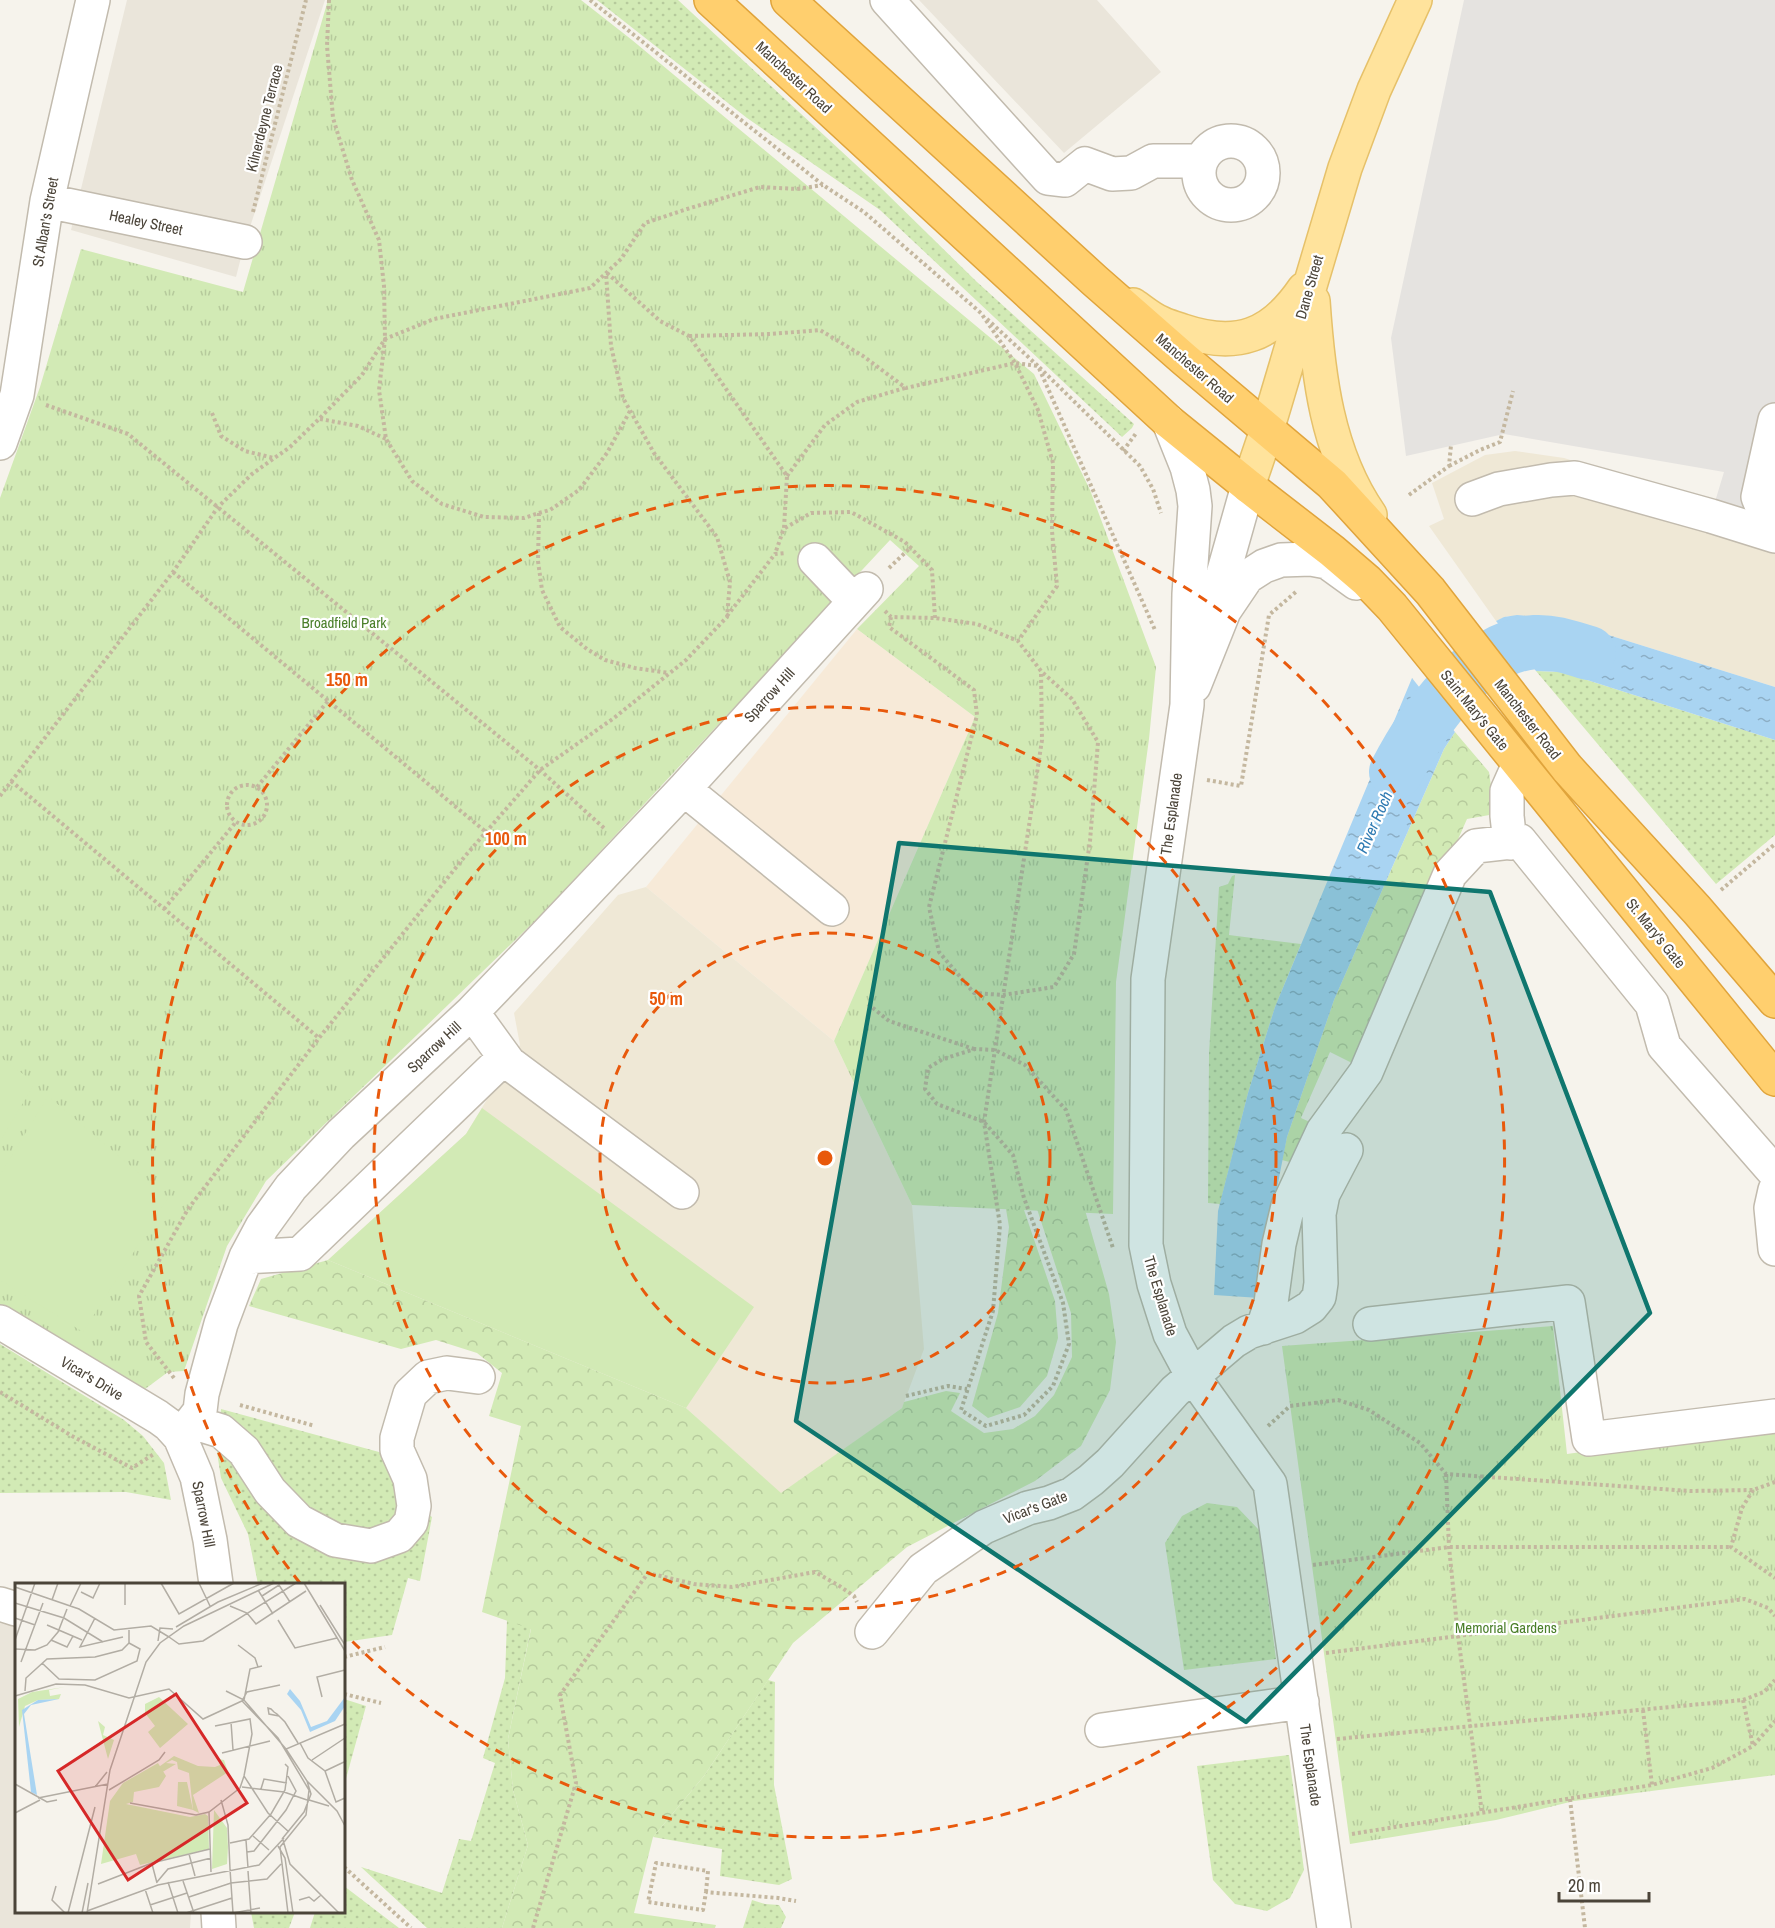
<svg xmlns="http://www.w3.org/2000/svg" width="1775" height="1928" font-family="'Archivo Narrow',sans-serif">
  <defs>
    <pattern id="grass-dots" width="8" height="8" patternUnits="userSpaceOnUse" patternTransform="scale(1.5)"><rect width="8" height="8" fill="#d2eab5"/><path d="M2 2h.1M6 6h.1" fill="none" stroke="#b6ca9c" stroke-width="1.8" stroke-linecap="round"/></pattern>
    <pattern id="forest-crowns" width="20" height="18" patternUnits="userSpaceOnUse" patternTransform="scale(1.5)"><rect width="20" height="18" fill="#d2eab5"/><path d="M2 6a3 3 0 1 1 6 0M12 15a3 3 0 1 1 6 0" fill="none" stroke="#b6ca9c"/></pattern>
    <pattern id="park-tufts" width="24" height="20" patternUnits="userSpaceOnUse" patternTransform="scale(1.5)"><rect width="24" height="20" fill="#d2eab5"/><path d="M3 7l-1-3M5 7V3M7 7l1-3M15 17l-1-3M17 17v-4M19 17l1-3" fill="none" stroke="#b6ca9c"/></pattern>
    <pattern id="water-ripples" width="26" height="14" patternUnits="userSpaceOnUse" patternTransform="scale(1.5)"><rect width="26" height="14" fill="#a9d4f2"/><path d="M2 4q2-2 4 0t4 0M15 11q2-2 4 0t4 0" fill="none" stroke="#8caec5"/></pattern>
  </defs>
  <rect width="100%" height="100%" fill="#f6f3ec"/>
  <!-- residential -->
  <path fill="#eae5da" d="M 127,0 L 325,0 L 245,242 L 236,277 L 71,230 Z
    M 919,0 L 1097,0 L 1161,72 L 1064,153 Z
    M 0,1620 L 16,1626 L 16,1912 L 191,1912 L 190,1928 L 0,1928 Z"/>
  <!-- commercial -->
  <path fill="#f7ead8" d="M 857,629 L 975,717 L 834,1041 L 646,887 Z"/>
  <!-- education -->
  <path fill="#efe8d6" d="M 1515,451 L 1564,458 L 1775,524 L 1775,687 L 1554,618 L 1508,616 L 1496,621 L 1429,526 L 1444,519 L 1432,483 L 1485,455 Z
    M 646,887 L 834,1041 L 912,1205 L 924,1349 L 902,1408 L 781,1494 L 686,1408 L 328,1260 L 466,1134 L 520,1045 L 514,1013 L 618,895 Z"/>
  <!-- grass -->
  <path fill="url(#grass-dots)" d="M 597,0 L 678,0 L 881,188 L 977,282 L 1134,424 L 1132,428 L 1122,437 L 880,210 L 747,118 Z
    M 1536,671 L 1562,672 L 1775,740 L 1775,835 L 1716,884 Z
    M 1235,875 L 1229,935 L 1301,944 L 1275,1007 L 1248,1093 L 1220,1204 L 1208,1203 L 1209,1054 L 1219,887 L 1228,884 L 1232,876 Z
    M 0,1344 L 124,1420 L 143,1436 L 164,1463 L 171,1500 L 126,1492 L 0,1493 Z
    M 221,1409 L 390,1455 L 407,1501 L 385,1528 L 361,1532 L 334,1527 L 296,1500 L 252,1449 L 243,1426 L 220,1422 Z
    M 217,1452 L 237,1456 L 348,1545 L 428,1514 L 432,1517 L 420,1581 L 408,1578 L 392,1635 L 344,1642 L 344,1584 L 258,1584 L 248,1534 L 221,1478 Z
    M 1207,1503 L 1237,1507 L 1259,1530 L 1276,1659 L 1184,1670 L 1165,1543 L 1182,1516 Z
    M 507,1620 L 531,1628 L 508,1739 L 513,1790 L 528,1845 L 502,1928 L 427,1928 L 361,1867 L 442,1893 L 459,1839 L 471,1841 L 495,1763 L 483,1758 L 505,1678 Z
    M 768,1680 L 775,1682 L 774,1785 L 792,1879 L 779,1885 L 720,1876 L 722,1849 L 653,1837 L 704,1776 Z
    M 344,1699 L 366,1706 L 344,1786 Z
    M 1289,1755 L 1304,1870 L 1290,1898 L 1267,1911 L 1235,1904 L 1213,1880 L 1197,1766 Z
    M 344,1886 L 399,1928 L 310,1928 L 315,1912 L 344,1912 Z
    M 752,1900 L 765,1904 L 779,1905 L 786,1917 L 781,1928 L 743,1928 Z
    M 251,1912 L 295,1912 L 289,1928 L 254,1928 Z"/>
  <!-- forest -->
  <path fill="url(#forest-crowns)" d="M 1455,732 L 1489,772 L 1495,814 L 1467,819 L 1358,1066 L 1330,1052 L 1301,1118 L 1312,1123 L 1293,1163 L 1282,1160 L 1287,1137 L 1334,1000 L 1444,749 Z
    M 994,1138 L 1006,1157 L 1055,1301 L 1058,1338 L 1047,1376 L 1020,1407 L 988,1418 L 972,1406 L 998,1313 L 1009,1227 Z
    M 1067,1147 L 1109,1294 L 1116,1342 L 1110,1390 L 1081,1446 L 1035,1481 L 907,1547 L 793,1643 L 704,1776 L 653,1837 L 634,1913 L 716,1925 L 715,1928 L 502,1928 L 528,1845 L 513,1790 L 508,1739 L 531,1629 L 482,1612 L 521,1426 L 489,1416 L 502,1373 L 477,1353 L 436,1340 L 401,1349 L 249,1306 L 261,1279 L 328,1260 L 686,1408 L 781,1493 L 902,1408 L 904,1402 L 946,1391 L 960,1393 L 951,1411 L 984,1433 L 1013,1429 L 1035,1416 L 1054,1395 L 1072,1357 L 1071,1313 L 1021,1160 Z"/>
  <!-- park -->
  <path fill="url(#park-tufts)" d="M 328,0 L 581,0 L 632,40 L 1034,374 L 1090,490 L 1156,667 L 1149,739 L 1116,982 L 1113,1214 L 912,1205 L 834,1041 L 975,717 L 857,629 L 919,566 L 890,540 L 541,915 L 266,1181 L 227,1246 L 184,1371 L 168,1372 L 137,1395 L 0,1309 L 0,498 L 40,387 L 81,249 L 243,292 Z
    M 1553,1326 L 1567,1454 L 1775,1425 L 1775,1775 L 1574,1801 L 1496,1820 L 1350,1844 L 1282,1346 Z"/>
  <!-- pitch -->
  <path fill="#d2eab5" d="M 0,1057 L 35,1083 L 0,1141 Z
    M 48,1096 L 168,1198 L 83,1332 L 0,1280 L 0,1175 Z
    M 482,1108 L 754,1307 L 686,1408 L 328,1260 L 466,1134 Z"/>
  <!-- parking -->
  <path fill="#e5e3e0" d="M 1464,0 L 1775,0 L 1775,524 L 1714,505 L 1724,472 L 1504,434 L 1406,456 L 1391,338 Z"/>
  <!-- water -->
  <path fill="url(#water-ripples)" d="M 1517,615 L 1554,618 L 1775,687 L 1775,740 L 1562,672 L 1536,671 L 1496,621 L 1504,617 Z
    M 1412,678 L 1455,732 L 1444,749 L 1334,1000 L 1287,1137 L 1272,1214 L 1260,1298 L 1214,1295 L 1218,1211 L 1248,1093 L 1275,1007 Z"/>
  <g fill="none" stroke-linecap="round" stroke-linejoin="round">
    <!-- river -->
    <path stroke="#a9d4f2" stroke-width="54" d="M 1396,772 C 1422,722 1472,647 1535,642 C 1554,641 1572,648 1589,653"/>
    <defs>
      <path id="minor" d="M 887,0 L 1048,178 L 1065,180 L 1085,164 L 1112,174 L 1131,173 L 1153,161 L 1201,161
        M1199 173a32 32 0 1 1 64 0a32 32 0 1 1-64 0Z
        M 47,201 L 245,242
        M 1775,420 L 1758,497 L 1765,514 L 1775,516
        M 1169,422 L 1187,467 L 1193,490 L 1195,506 L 1189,594 L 1187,705 L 1148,979 L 1146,1245 L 1154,1284 L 1170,1334 L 1192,1375 L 1270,1484 L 1334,1928
        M 0,443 L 17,395 L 47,201 L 93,0
        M 1472,499 L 1499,489 L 1551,480 L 1575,478 L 1711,516 L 1775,536
        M 815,560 L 854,601
        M 1213,610 L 1248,486
        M 1194,686 L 1224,611 L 1247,577 L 1264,566 L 1281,560 L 1311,559 L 1327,562 L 1356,583
        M 684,789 L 832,909
        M 1510,843 L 1507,816 L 1507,791 L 1519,764
        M 472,1012 L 509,1063 L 682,1192
        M 1775,1190 L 1771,1208 L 1775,1249
        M 246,1257 L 300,1254 L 504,1058
        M 0,1322 L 158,1417 L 169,1425 L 180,1437
        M 1370,1324 L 1568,1302 L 1589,1439 L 1775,1416
        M 1263,1328 L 1271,1303 L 1279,1244 L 1288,1206 L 1323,1131 L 1366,1072 L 1450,874 L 1476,846 L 1520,841 L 1652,1004 L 1664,1046 L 1775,1173
        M 192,1422 L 221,1431 L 244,1451 L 270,1491 L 299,1521 L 335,1540 L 371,1546 L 399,1536 L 411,1522 L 414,1506 L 410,1479 L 397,1450 L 397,1438 L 410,1394 L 428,1377 L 447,1373 L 478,1377
        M 216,1584 L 210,1540 L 197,1477 L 180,1437 L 200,1411 L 202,1394 L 221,1324 L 246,1257 L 262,1227 L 291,1187 L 341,1134 L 472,1012 L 544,937 L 684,789 L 866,589
        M 0,1604 L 16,1609
        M 872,1632 L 923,1569 L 984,1527 L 1028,1508 L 1049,1503 L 1072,1494 L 1091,1480 L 1110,1463 L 1175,1391 L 1234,1341 L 1249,1332 L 1295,1317 L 1311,1307 L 1319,1297 L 1321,1283 L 1319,1214 L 1323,1194 L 1346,1150
        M 1102,1730 L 1302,1702
        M 218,1912 L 219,1928"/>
      <path id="major" d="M 1313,301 C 1318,375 1327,453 1370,515
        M 1133,305 C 1142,311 1151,319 1161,323 C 1168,327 1176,328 1183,331 C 1237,349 1272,336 1304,289
        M 1248,486 L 1267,430 L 1345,168 L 1374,90 L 1415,0"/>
      <path id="highway" d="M 711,0 L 1169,422 L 1248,486 L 1332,551 L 1367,581 L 1392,607 L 1775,1079
        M 788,0 L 1094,280 L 1184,359 L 1332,484 L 1430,591 L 1567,768 L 1697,910 L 1775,1001"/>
    </defs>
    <!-- minor casing -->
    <use href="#minor" stroke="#c2bbae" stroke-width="36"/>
    <!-- major casing -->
    <use href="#major" stroke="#e6c16a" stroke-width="36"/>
    <!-- highway casing -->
    <use href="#highway" stroke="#e0a43c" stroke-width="36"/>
    <!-- path -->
    <path stroke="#c4b79f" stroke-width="4" stroke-dasharray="3 3" stroke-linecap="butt" d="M 329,0 L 327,46 L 333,118 L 352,180 L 379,240 L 384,286 L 385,339 L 379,390 L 386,439 L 412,481 L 442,504 L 484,517 L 524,518 L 539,513 L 550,510 L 579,490 L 607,453 L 630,411
      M 590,0 L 823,185 L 864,212 L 981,313 L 1015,363 L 1038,410 L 1053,463 L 1052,531 L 1057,586 L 1018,641
      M 253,212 L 306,0
      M 607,273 L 660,321 L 689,336 L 787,476 L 784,528 L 775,554
      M 987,319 L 1038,366 L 1155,630
      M 689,336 L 771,334 L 820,330 L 863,356 L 906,388 L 1015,363 L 1038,366 L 1140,466 L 1153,489 L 1161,513
      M 46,405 L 128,434 L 540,770 L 605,829
      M 212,413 L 221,436 L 245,451 L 274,458
      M 320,419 L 358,426 L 386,439
      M 1123,451 L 1137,432
      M 1449,466 L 1480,450 L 1500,442 L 1513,391
      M 787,476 L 825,425 L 857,402 L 905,388
      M 1409,495 L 1449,466 L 1451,445
      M 539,513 L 538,561 L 542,590 L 560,627 L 587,649 L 605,660 L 635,668 L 669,673
      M 785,528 L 811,513 L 851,512 L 905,542 L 932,570 L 935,618
      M 889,568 L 910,548
      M 173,572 L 486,832
      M 885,611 L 891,617 L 935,618 L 977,624 L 1018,641 L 1041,671 L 1042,740 L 984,1122 L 1000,1225 L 993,1311 L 961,1410 L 986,1426 L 1024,1415 L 1053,1386 L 1069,1344 L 1063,1303 L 1024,1198 L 1013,1155 L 984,1122 L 937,1104 L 925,1089 L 928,1068 L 943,1059 L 975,1049 L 995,1050 L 1025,1065 L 1066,1110 L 1113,1248
      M 727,616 L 775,554 L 785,553
      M 891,617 L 889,627 L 974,690 L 977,715 L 929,907 L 939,952 L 974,993 L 1003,995 L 1054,987 L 1074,954 L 1090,841 L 1098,742 L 1072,699 L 1042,672
      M 1207,780 L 1241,786 L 1269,615 L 1297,591
      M 11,781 L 319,1038
      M227 805a20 20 0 1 1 40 0a20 20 0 1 1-40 0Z
      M 257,787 L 328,701
      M 0,796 L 173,572 L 218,507 L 252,474 L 290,447 L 319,419 L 362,375 L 385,339 L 434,319 L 590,288 L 621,259 L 645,223 L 687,209 L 760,187 L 797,189 L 823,185
      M 1721,890 L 1775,844
      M 164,909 L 236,822
      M 868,1004 L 889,1021 L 974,1049
      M 174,1378 L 146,1342 L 139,1296 L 188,1209 L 319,1038 L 466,855 L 540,770 L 614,718 L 686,660 L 727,617 L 730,582 L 717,537 L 654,453 L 623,398 L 611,346 L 606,273
      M 0,1392 L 72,1436 L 132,1468 L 154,1454
      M 906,1396 L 948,1386 L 967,1389
      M 240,1405 L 315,1426
      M 1268,1426 L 1290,1406 L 1338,1400 L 1369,1410 L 1420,1443 L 1446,1474 L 1690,1491 L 1753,1490 L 1775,1482
      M 1446,1474 L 1449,1547 L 1458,1636 L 1482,1813
      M 1753,1490 L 1742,1508 L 1731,1547 L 1775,1578
      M 1313,1565 L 1449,1547 L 1731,1547
      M 1326,1653 L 1745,1599 L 1768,1608 L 1775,1616
      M 344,1657 L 385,1647
      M 344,1694 L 381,1703
      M 1743,1700 L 1753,1746
      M 1643,1710 L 1652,1785
      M 1337,1739 L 1743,1700 L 1764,1692 L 1775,1680
      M 1570,1799 L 1585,1928
      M 1352,1834 L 1652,1785 L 1712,1768 L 1753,1746 L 1775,1721
      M 344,1867 L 411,1928
      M 706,1892 L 708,1871 L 656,1863 L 648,1902 L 703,1910 L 706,1892 L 778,1898 L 796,1901
      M 533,1928 L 576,1783 L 560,1695 L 648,1573 L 694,1584 L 732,1587 L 815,1572 L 838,1585 L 854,1596 L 857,1602"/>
    <!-- minor -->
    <use href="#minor" stroke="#fff" stroke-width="33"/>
    <!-- major -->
    <use href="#major" stroke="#ffe39c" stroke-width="33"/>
    <!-- highway -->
    <use href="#highway" stroke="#ffcf6e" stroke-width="33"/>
  </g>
  <!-- marked area -->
  <path fill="#0f766e" fill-opacity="0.2" stroke="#0f766e" stroke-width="4.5" stroke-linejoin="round" d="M 899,843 L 1490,892 L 1650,1313 L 1246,1722 L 796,1421 Z"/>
  <!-- distance rings -->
  <g fill="none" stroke="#e8590c" stroke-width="3" stroke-dasharray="10 8">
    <circle cx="825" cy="1158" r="225"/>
    <circle cx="825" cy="1158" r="451"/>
    <path d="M300 1583A676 676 0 1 1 347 1636"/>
  </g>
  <g text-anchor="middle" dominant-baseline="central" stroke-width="4.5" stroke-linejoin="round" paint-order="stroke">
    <!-- street labels -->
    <g font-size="15" fill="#4b4439" stroke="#fff">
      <text transform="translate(794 77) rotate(43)">Manchester Road</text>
      <text transform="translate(264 118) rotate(-76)">Kilnerdeyne Terrace</text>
      <text transform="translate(45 222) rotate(-80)">St Alban's Street</text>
      <text transform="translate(146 222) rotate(12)">Healey Street</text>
      <text transform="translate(1309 287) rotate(-74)">Dane Street</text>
      <text transform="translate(1195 368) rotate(41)">Manchester Road</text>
      <text transform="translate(769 695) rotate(-48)">Sparrow Hill</text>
      <text transform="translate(1475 710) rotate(51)">Saint Mary's Gate</text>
      <text transform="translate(1528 719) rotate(52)">Manchester Road</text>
      <text transform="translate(1171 814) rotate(-82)">The Esplanade</text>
      <text transform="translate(1656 933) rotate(51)">St. Mary's Gate</text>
      <text transform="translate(434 1047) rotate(-43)">Sparrow Hill</text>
      <text transform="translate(1161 1296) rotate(73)">The Esplanade</text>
      <text transform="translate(92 1378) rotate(31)">Vicar's Drive</text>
      <text transform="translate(1035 1507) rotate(-21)">Vicar's Gate</text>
      <text transform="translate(204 1514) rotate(79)">Sparrow Hill</text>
      <text transform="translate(1311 1765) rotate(82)">The Esplanade</text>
    </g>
    <!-- park labels -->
    <g font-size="15" fill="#4a7f2a" stroke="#fff">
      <text x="344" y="622">Broadfield Park</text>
      <text x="1506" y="1627">Memorial Gardens</text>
    </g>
    <!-- water labels -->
    <g font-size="16" font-style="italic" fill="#2e7ab2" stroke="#fff">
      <text transform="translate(1374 822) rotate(-66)">River Roch</text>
    </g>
  </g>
  <!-- overview -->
  <g transform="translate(15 1583)">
    <rect width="330" height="330" fill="#f6f3ec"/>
    <path d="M 83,138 L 90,144 L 88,152 L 99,157 L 93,176 ZM 199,227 L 212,245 L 213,264 L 212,281 L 197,286 Z" fill="#d2eab5"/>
    <path d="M 50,104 L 34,107 L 35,113 L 46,111 L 44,116 L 23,117 L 10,123 L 4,144 L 3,116 L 17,109 ZM 159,173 L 183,183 L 200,184 L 205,182 L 203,176 L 209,177 L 213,189 L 178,212 L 184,230 L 178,227 L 174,190 L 163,186 L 162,179 L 157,177 L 151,180 L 161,181 L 144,191 L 141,186 Z" fill="#d2eab5"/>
    <path d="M 144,114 L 173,141 L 145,165 L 133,149 L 140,143 L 130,130 L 130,121 ZM 143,180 L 151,193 L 144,204 L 119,209 L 118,219 L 111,221 L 175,234 L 190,231 L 193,233 L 194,266 L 125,282 L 121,271 L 86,281 L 95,218 L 108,200 Z" fill="#d2eab5"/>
    <path d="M 163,199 L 172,199 L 178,227 L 162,223 Z" fill="#d2eab5"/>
    <path d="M 275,106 L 285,118 L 296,144 L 312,138 L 330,114 L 330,123 L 320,138 L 295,149 L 286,127 L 272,111 ZM 44,116 L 16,122 L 9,131 L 22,212 L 16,209 L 7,127 L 23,117 Z" fill="#a9d4f2"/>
    <path fill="none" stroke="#b2ada4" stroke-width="1.5" d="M 110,0 L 110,22M 146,0 L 164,31 L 219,0M 184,0 L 195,23M 289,0 L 330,68M 0,4 L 64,26 L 99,47 L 136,43 L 154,54M 243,7 L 258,31M 66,9 L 78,15 L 85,0M 247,13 L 264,2 L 275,19M 37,17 L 43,0M 0,20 L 49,35 L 88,59M 305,22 L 330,62M 55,23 L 66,0M 215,23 L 232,30 L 241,41 L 291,8M 0,35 L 20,42M 80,35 L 65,64 L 108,54M 263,37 L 280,65 L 322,55M 32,42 L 67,57M 161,44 L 203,19 L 248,0M 154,54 L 164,61 L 188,58 L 281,0M 0,57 L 20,0M 36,57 L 52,64 L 58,53M 143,58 L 145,45 L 158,46M 223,62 L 240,75 L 243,84M 0,66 L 20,67 L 32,62 L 43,49 L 52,26M 6,79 L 28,20M 27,80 L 44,96 L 80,97 L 122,78 L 125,66 L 114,60M 265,102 L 232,109 L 227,118 L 263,155 L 294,207 L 291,232 L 265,264 L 273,330M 10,108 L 11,95 L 32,76 L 80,74 L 107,67 L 114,60 L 114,47M 211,108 L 229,117 L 271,166M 0,113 L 41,101 L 70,102 L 114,115 L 154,106 L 188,136 L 229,117M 307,114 L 302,94 L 330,87M 229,117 L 235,86 L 247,83M 264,133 L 254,131 L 253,125 L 256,126 L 259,129 L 262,131 L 270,139 L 283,160M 216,139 L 218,167M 200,143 L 235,136 L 237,151 L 229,193M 285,160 L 293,175 L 310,188 L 321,219 L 330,215M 207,170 L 255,158M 297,177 L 330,155M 310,188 L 329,179M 292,198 L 322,228 L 330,243M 0,201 L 32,219 L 42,217M 80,204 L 92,189M 227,204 L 269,209 L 292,217M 225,205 L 229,193 L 253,230 L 274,249M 246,206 L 249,196 L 272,200M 94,207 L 144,177 L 150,169M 23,215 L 93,201M 206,217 L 213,242 L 215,286M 294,217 L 314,223M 115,220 L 181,232 L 194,229 L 225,205M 194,229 L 196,289M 0,230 L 25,217M 238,253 L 254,267M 267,256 L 289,229 L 296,211 L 292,198 L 271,166 L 330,141M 231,257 L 233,285M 268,257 L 275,281 L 324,330M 215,260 L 234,256 L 256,231 L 270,207 L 273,184 L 270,181M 263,263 L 270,275 L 278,330M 232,269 L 239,268 L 271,227 L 281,208 L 273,193M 174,271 L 180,293M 137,281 L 142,300M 215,286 L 218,330M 233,288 L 236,330M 168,298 L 179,330M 142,299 L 153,286 L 196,275M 153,299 L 163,330M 83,301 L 137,280 L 195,266M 41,303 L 37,317 L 50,330M 130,306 L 138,330M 174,314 L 216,300 L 252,296 L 266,281M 284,317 L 294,314 L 299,318 L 306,312M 135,322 L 172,310M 72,328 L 143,302 L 244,282 L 269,255M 53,330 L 80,224M 67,330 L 73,300M 72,330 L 95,187 L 131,79 L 145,60 L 169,43 L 259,0M 171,330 L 217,315M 218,330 L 245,325"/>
    <path fill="#d62828" fill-opacity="0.15" stroke="#d62828" stroke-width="3" d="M 161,111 L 232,220 L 113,297 L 43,188 Z"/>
    <rect width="330" height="330" fill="none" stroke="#4b4439" stroke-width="3"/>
  </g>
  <circle cx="825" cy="1158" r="9" fill="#e8590c" stroke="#fff" stroke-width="3"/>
  <g font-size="18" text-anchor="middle" font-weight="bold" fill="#e8590c" stroke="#fff" stroke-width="4.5" stroke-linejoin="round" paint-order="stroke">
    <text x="347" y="686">150 m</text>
    <text x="506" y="845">100 m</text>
    <text x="666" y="1005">50 m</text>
  </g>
  <!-- scale -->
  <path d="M1559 1892v9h90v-9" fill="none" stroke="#4b4439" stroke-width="3"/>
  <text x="1568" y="1892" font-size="18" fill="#4b4439" stroke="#ffffff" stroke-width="4.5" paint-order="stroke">20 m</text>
</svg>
